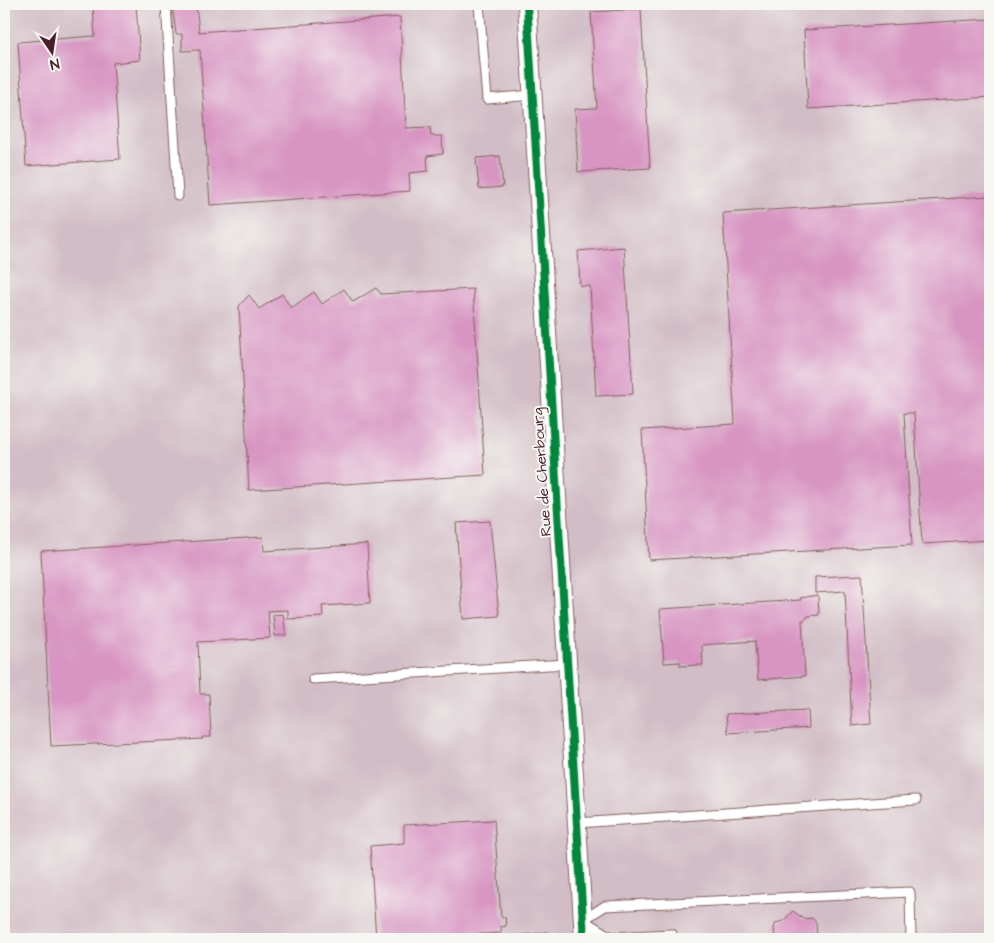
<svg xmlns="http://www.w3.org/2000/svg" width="994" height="943" font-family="'Architects Daughter',sans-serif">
  <rect width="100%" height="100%" fill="#f6f6f2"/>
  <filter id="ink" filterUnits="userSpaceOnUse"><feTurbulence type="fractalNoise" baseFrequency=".02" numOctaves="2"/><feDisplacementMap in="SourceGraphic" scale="10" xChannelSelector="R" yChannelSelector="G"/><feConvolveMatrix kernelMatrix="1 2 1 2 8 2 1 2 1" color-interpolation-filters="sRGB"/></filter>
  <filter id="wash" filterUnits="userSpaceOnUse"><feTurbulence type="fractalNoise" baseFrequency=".0096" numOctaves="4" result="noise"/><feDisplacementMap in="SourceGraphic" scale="20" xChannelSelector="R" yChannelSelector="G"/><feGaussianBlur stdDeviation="1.12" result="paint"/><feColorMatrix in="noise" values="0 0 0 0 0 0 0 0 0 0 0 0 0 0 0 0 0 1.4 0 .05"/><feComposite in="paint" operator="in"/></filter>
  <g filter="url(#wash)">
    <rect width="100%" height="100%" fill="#f0ddbe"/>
    <!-- industrial -->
    <path fill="#d2bdc6" d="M 4,4 L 990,4 L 990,939 L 4,939 Z"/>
    <g id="blocks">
      <!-- building -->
      <path fill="#d894c2" d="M 136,4 L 140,60 L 113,63 L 120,159 L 26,166 L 18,42 L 95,36 L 93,8 Z
        M 172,4 L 196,4 L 199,32 L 400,17 L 406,128 L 430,127 L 431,136 L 442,136 L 443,154 L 427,156 L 428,171 L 409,173 L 410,191 L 210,205 L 200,50 L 182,51 L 182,34 L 176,34 Z
        M 641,9 L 650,168 L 578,172 L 575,109 L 597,108 L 591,12 Z
        M 990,19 L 990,97 L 808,109 L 804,30 Z
        M 500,156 L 503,187 L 479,189 L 476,158 Z
        M 990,196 L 990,540 L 922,544 L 914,413 L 904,413 L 912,545 L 649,560 L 642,430 L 735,424 L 723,213 Z
        M 624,247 L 633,394 L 596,396 L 590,286 L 580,286 L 578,251 Z
        M 376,288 L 381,294 L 473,289 L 485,475 L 249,490 L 239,306 L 249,295 L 259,309 L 282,294 L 291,308 L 314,292 L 322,304 L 344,289 L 353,302 Z
        M 490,521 L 499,616 L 463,619 L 456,523 Z
        M 263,537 L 264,551 L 367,544 L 370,603 L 322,606 L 323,617 L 288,619 L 288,610 L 268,611 L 270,638 L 198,642 L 200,694 L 209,694 L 211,737 L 202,737 L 203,739 L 51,746 L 41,551 Z
        M 862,575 L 871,724 L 852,726 L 845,591 L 815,593 L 815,577 Z
        M 818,595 L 819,615 L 808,616 L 805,620 L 802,620 L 805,676 L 758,680 L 755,641 L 702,645 L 703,665 L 680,666 L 680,662 L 664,663 L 660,609 L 801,600 L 800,598 Z
        M 283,614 L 286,635 L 275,636 L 273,615 Z
        M 808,710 L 809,728 L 728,733 L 726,714 Z
        M 494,820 L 501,917 L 505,917 L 506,926 L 501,927 L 501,933 L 401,939 L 376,939 L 370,846 L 404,843 L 404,825 Z
        M 793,911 L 804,919 L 812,918 L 816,922 L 817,939 L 775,939 L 774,928 L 776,923 L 783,921 Z
        M 547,932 L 548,939 L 513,939 L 513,936 Z"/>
    </g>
  </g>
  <g filter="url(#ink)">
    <use href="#blocks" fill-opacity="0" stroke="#84625e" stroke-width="1"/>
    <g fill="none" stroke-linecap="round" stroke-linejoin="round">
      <defs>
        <path id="lane" d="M 166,4 L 178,196
          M 479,4 L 487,99 L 532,95
          M 313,679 L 567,664
          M 577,823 L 916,800
          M 673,939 L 672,934 L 611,937 L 583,920 L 605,906 L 910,892 L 911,939"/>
        <path id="street" d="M 527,4 L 584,939"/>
      </defs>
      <!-- lane casing -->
      <use href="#lane" stroke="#84625e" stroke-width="11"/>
      <!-- street casing -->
      <use href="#street" stroke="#84625e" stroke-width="20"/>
      <!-- lane -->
      <use href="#lane" stroke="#fff" stroke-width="9"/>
      <!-- street -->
      <use href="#street" stroke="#fff" stroke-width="18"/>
      <defs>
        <path id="cycleway" d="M 527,4 L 584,939"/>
      </defs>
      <!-- cycleway casing -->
      <use href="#cycleway" stroke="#f6f6f2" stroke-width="11"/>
      <!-- cycleway -->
      <use href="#cycleway" stroke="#00873e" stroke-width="8"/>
    </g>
  </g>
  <g text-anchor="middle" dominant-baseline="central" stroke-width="4" stroke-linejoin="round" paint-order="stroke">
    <!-- street labels -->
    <g font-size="15" fill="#4a1f2b" stroke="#f6f6f2">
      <text transform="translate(542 472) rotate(-94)">Rue de Cherbourg</text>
    </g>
  </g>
  <!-- margin -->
  <rect width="994" height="943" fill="none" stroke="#f6f6f2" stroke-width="20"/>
  <!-- north arrow -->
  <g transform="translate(52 52) rotate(167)" stroke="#f6f6f2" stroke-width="4" paint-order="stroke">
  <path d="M0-4L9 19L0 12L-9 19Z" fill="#4a1f2b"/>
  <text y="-8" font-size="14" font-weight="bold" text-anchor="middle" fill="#4a1f2b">N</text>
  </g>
</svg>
